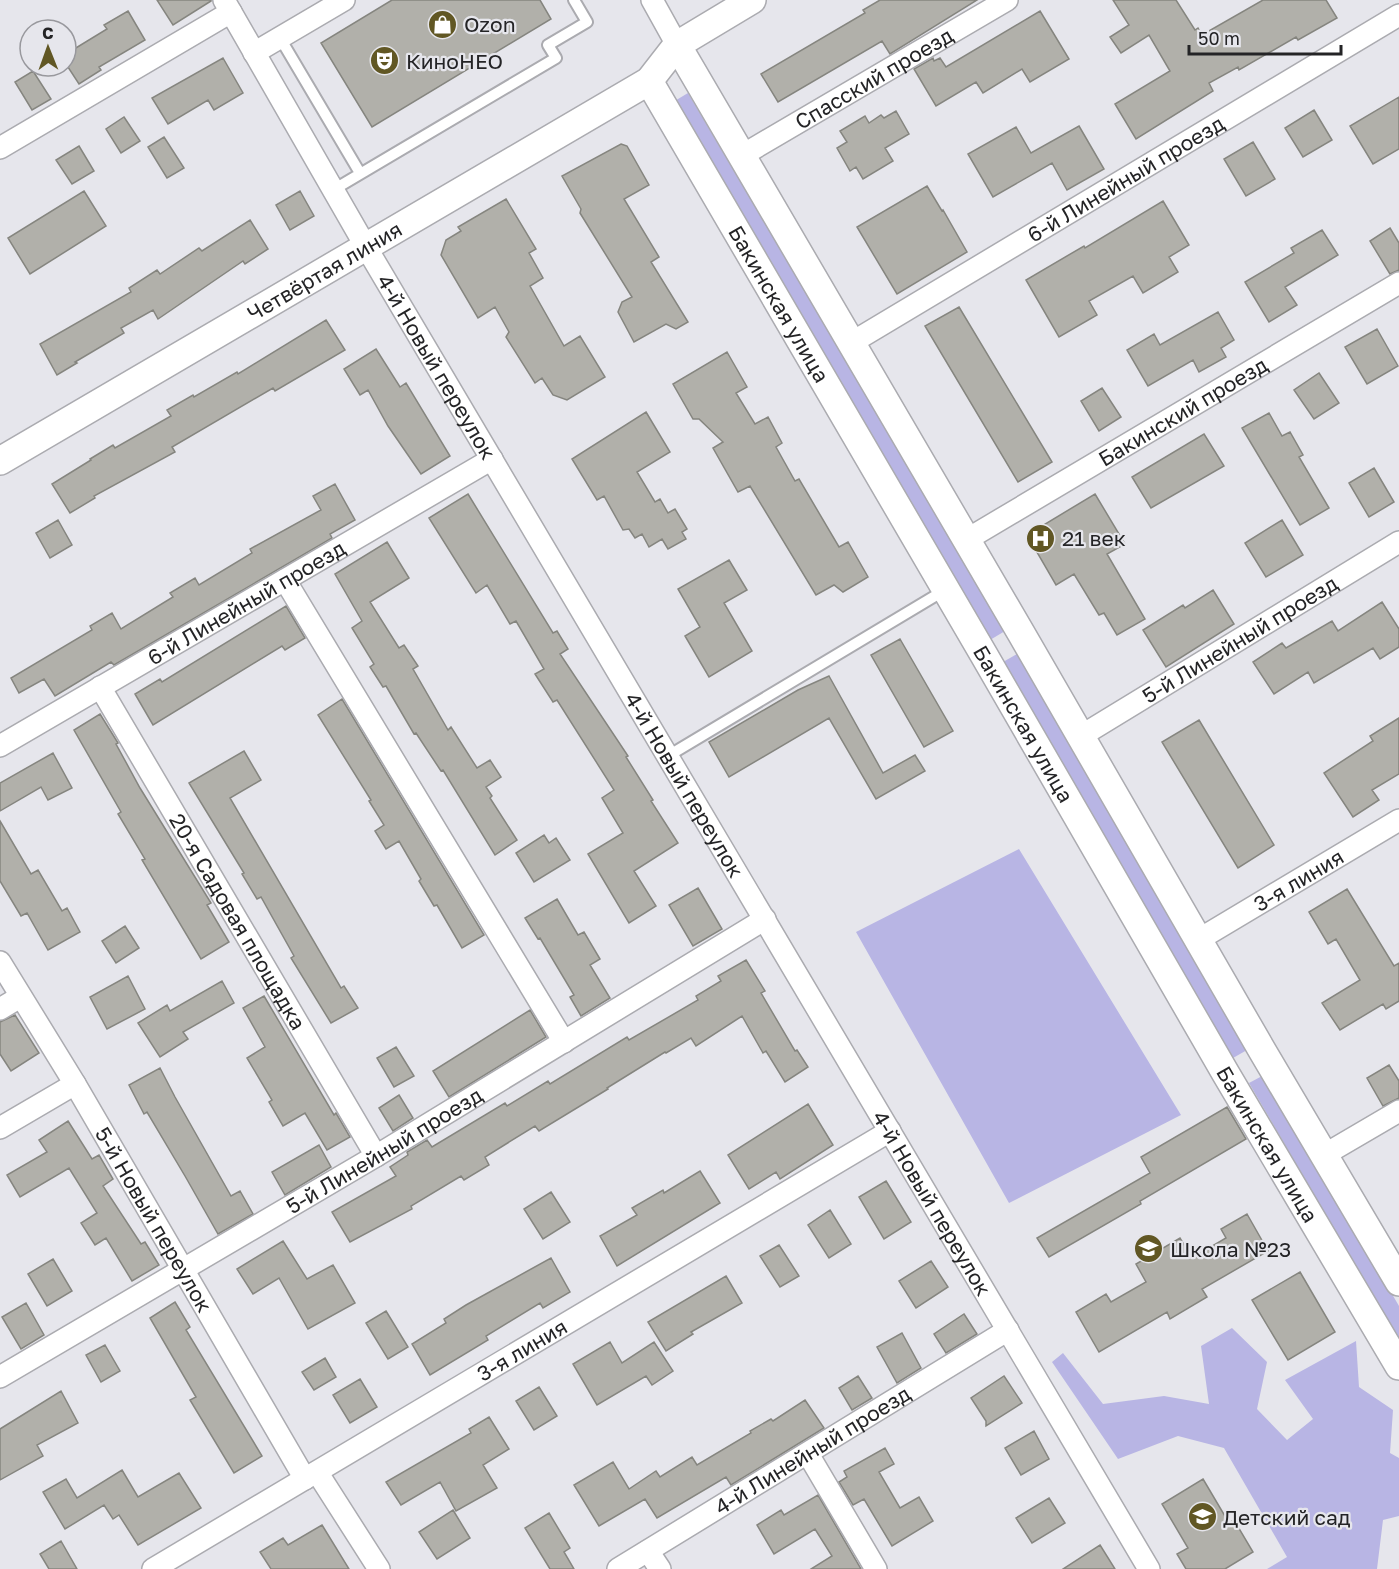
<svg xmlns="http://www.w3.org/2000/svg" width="1399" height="1569" font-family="'Golos Text',sans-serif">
  <rect width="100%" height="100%" fill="#e6e6ec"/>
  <!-- green -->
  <path fill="#b8b5e4" d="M 688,93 L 1005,631 L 990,640 L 673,102 Z
    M 1017,654 L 1247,1050 L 1233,1058 L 1003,662 Z
    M 1019,849 L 1181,1115 L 1009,1203 L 856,932 Z
    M 1264,1075 L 1399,1306 L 1399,1341 L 1249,1083 Z
    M 1232,1328 L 1267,1362 L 1257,1409 L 1287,1440 L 1313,1419 L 1285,1380 L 1356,1341 L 1359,1387 L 1393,1410 L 1390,1453 L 1399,1458 L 1399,1516 L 1383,1520 L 1377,1569 L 1267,1569 L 1287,1557 L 1224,1448 L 1178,1436 L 1118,1459 L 1052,1362 L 1063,1353 L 1103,1404 L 1164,1396 L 1209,1404 L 1201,1346 Z"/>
  <!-- building -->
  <path fill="#b1b0aa" stroke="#85857f" stroke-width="1.5" d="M 157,0 L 211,0 L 211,1 L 173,25 Z
    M 392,0 L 540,0 L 551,19 L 372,127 L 321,43 Z
    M 880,0 L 977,0 L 890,54 L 882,41 L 778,102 L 761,74 L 865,13 L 863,10 Z
    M 1113,0 L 1176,0 L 1195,30 L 1198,28 L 1202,35 L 1263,0 L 1326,0 L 1337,18 L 1298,40 L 1296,37 L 1239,70 L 1238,67 L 1209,83 L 1213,91 L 1136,139 L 1115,104 L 1170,71 L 1149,35 L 1121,53 L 1110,37 L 1129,25 Z
    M 128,11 L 145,40 L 99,67 L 101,70 L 79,84 L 66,64 L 66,54 L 107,29 L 104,25 Z
    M 1040,11 L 1069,59 L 1030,82 L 1022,69 L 983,93 L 976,82 L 936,106 L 914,69 L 933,58 L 934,61 L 940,58 L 946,67 Z
    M 223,58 L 243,93 L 214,110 L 208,100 L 168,124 L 152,98 Z
    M 33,71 L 51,99 L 32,110 L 15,82 Z
    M 1399,97 L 1399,149 L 1373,164 L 1350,126 Z
    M 1314,110 L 1332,140 L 1303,157 L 1285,128 Z
    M 896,111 L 909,134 L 885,148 L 893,161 L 863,179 L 856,167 L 850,171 L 837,148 L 847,142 L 840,131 L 865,116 L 869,123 L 881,115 L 884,118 Z
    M 124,117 L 140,141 L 121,153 L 106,129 Z
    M 1079,126 L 1104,169 L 1067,190 L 1052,163 L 993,197 L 968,154 L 1016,127 L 1031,153 Z
    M 164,137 L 184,168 L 167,178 L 148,147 Z
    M 1253,142 L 1275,179 L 1246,196 L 1224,159 Z
    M 621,144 L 627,146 L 649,185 L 624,199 L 659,257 L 651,262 L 688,322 L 676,329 L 666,324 L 634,342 L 618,312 L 622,302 L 632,297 L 580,213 L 581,209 L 562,176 Z
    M 79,146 L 94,171 L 72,184 L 56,160 Z
    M 927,186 L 942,211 L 943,210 L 967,252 L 897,294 L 857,227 Z
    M 84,191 L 106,226 L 30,274 L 8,238 Z
    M 300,191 L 314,216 L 290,230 L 276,205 Z
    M 506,199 L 536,249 L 529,253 L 543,278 L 530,286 L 564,346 L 580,336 L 605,377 L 567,400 L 553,395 L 542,378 L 535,383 L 506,337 L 509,332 L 495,307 L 478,318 L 441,255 L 446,240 L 461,231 L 458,227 Z
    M 1163,201 L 1189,245 L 1169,257 L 1178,272 L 1143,293 L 1133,276 L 1089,301 L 1097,315 L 1059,337 L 1026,280 L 1084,246 L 1085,248 Z
    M 250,220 L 268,249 L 245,264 L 243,261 L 158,319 L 153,310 L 121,328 L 124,333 L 75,362 L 77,363 L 57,375 L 40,344 L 131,292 L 129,288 L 157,270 L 160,274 L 199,248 L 202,251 Z
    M 1390,228 L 1399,243 L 1399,270 L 1390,274 L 1370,241 Z
    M 1322,230 L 1338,255 L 1285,287 L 1297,305 L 1269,322 L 1245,282 L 1294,253 L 1291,248 Z
    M 959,307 L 1052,462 L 1018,482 L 925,326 Z
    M 1218,312 L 1234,340 L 1221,348 L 1226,357 L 1199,372 L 1193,360 L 1148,386 L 1127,350 L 1154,334 L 1160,345 Z
    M 326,320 L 345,350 L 275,391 L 273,388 L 172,447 L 175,452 L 94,496 L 95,498 L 70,513 L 52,484 L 91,460 L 90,459 L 113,445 L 115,448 L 171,416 L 167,410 L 193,395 L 194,397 L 237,372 L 238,374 Z
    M 1377,329 L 1398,366 L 1367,384 L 1345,347 Z
    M 376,349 L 400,387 L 406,383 L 450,456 L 421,474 L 388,426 L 368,390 L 360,395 L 344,369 Z
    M 727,352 L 747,387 L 736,393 L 755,424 L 768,417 L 782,443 L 776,447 L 795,481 L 799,479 L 839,547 L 848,542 L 868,577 L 843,592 L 834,585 L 816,595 L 750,486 L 738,492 L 713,448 L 723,442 L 699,419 L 693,419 L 673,384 Z
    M 1319,373 L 1339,403 L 1314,419 L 1294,390 Z
    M 1102,388 L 1121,417 L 1099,431 L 1081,401 Z
    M 646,412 L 670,452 L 637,472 L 655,502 L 660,499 L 668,513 L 675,509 L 687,529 L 682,532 L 686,539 L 668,549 L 662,539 L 649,547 L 642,534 L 635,538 L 629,529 L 623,530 L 604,496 L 597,500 L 572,459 Z
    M 1269,413 L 1282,436 L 1290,432 L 1303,455 L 1299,457 L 1329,508 L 1300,525 L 1242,428 Z
    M 1204,434 L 1224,466 L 1151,508 L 1132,477 Z
    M 1374,468 L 1394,502 L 1369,517 L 1349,483 Z
    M 335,484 L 355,520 L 330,534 L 332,538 L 114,665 L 111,662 L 55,696 L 44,679 L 19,693 L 11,678 L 92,630 L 90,626 L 112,613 L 121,629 L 173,597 L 170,593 L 195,578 L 199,585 L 252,553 L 250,549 L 321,510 L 313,496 Z
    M 468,494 L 553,633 L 557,631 L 568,649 L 560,654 L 628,756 L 626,757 L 653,800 L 651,801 L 678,843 L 634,871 L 656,906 L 629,923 L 588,854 L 623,833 L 602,798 L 614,790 L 557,700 L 553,702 L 535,674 L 544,669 L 516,621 L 510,624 L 487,585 L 476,593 L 429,518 Z
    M 1095,494 L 1125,544 L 1107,554 L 1145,619 L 1117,635 L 1104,613 L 1099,615 L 1074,574 L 1056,585 L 1027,535 Z
    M 58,520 L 72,545 L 50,558 L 36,533 Z
    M 1282,520 L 1303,555 L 1266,577 L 1245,543 Z
    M 387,542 L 409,578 L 370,602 L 399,648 L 404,645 L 418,666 L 413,669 L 448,730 L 451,727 L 477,768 L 490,760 L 501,777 L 486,787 L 492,796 L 490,798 L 517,840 L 495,855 L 443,770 L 441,771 L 416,733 L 414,734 L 386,686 L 383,687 L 370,667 L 374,664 L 352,628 L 362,621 L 335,574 Z
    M 729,560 L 747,590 L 724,603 L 752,651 L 709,677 L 685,636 L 700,627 L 678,589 Z
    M 1213,590 L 1234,624 L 1166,667 L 1143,630 L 1183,605 L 1185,608 Z
    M 1382,602 L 1399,629 L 1399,647 L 1380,659 L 1373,648 L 1314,683 L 1308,672 L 1274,694 L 1253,662 L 1282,643 L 1286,648 L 1332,621 L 1338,631 Z
    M 286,606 L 305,638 L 285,650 L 282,646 L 153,725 L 135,694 L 160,679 L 162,682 Z
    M 900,639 L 953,731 L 924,747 L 871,655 Z
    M 829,676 L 883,773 L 915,755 L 925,771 L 876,799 L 829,718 L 729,777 L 709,742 L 798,690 Z
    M 342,699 L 484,935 L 462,948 L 437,905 L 434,906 L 419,881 L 421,879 L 399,841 L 386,849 L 375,831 L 384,825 L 369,801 L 371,800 L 318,715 Z
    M 100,714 L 118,743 L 116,744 L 140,788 L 211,903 L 207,905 L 229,942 L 201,959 L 142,860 L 145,859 L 118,814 L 121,812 L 74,730 Z
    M 1399,718 L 1399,774 L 1372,790 L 1379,800 L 1353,817 L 1324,773 L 1373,741 L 1370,736 Z
    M 1199,720 L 1274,845 L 1238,868 L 1162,742 Z
    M 244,751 L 261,780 L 230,798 L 341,988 L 344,986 L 358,1008 L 331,1023 L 291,958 L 294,956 L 261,897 L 257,899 L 242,874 L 244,873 L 189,783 Z
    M 53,753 L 72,788 L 48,800 L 41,787 L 0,811 L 0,783 Z
    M 0,821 L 31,874 L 38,870 L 62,911 L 67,908 L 80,932 L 48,950 L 27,913 L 21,916 L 0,881 Z
    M 544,835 L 549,843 L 556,838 L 570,860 L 534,882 L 516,853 Z
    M 698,888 L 722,929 L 693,946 L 669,905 Z
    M 1347,889 L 1394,966 L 1399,963 L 1399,1001 L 1386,1009 L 1383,1004 L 1340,1030 L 1322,1003 L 1360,980 L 1336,939 L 1328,944 L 1309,912 Z
    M 557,899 L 578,935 L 584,932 L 600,959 L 590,965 L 610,998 L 581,1016 L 570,997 L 574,995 L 540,938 L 538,939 L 525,918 Z
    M 125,926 L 139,948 L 116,963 L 102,941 Z
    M 746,960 L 765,991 L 761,993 L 795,1051 L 797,1050 L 808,1067 L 785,1082 L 766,1051 L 763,1053 L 742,1016 L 696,1046 L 691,1038 L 666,1053 L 665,1052 L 607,1088 L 608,1089 L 539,1131 L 535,1126 L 485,1157 L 489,1165 L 464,1180 L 461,1176 L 411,1206 L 412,1209 L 350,1242 L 332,1212 L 396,1176 L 390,1167 L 408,1155 L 407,1152 L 427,1140 L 432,1147 L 505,1103 L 507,1106 L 548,1081 L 550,1084 L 627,1037 L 629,1040 L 698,1000 L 696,996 L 721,981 L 718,976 Z
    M 128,976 L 145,1009 L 107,1029 L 90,997 Z
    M 222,981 L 234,1003 L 183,1032 L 188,1039 L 160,1057 L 138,1023 L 167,1005 L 170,1011 Z
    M 264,996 L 334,1115 L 336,1113 L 350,1137 L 327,1150 L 305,1113 L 283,1126 L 269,1102 L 272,1100 L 247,1058 L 265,1047 L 243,1008 Z
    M 530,1010 L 546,1037 L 449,1097 L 433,1071 Z
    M 15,1015 L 39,1053 L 11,1071 L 0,1054 L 0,1022 Z
    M 396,1047 L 414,1076 L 394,1087 L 377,1058 Z
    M 1389,1065 L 1399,1081 L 1399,1098 L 1383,1106 L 1367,1078 Z
    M 160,1068 L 175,1097 L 231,1196 L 240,1191 L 253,1214 L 218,1234 L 185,1176 L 147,1112 L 144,1114 L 129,1085 Z
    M 399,1095 L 413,1118 L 393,1131 L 379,1108 Z
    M 808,1104 L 833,1145 L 780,1179 L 776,1172 L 749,1189 L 728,1155 Z
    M 1227,1107 L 1246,1139 L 1140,1201 L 1141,1204 L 1049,1257 L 1037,1238 L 1150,1173 L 1141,1157 Z
    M 68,1121 L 92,1159 L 99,1155 L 113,1179 L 103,1186 L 141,1244 L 145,1242 L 159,1265 L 132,1281 L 106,1238 L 95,1245 L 81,1223 L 97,1213 L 69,1168 L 20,1197 L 7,1175 L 47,1152 L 39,1140 Z
    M 319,1145 L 331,1167 L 285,1195 L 272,1172 Z
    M 700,1171 L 720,1203 L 617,1266 L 600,1236 L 637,1215 L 632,1208 L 663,1190 L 664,1193 Z
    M 886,1181 L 911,1222 L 884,1239 L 859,1197 Z
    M 551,1192 L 570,1222 L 543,1239 L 524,1209 Z
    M 830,1210 L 851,1244 L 829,1258 L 808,1225 Z
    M 1247,1214 L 1268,1251 L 1202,1289 L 1207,1297 L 1170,1319 L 1167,1312 L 1099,1352 L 1076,1312 L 1106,1294 L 1111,1302 L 1146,1282 L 1136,1264 L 1180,1238 L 1192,1258 L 1226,1238 L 1221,1229 Z
    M 283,1241 L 307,1279 L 333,1265 L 355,1303 L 308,1329 L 279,1278 L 253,1294 L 237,1269 Z
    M 779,1245 L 799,1276 L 780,1287 L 760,1256 Z
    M 551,1258 L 570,1292 L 543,1308 L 540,1303 L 486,1336 L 488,1340 L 430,1375 L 412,1344 L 446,1323 L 444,1319 L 466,1305 Z
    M 53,1259 L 72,1291 L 47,1306 L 28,1274 Z
    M 931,1261 L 948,1287 L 916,1308 L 899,1281 Z
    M 1300,1272 L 1335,1332 L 1288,1360 L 1252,1300 Z
    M 726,1276 L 742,1303 L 691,1332 L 693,1334 L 666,1351 L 648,1322 Z
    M 175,1302 L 190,1327 L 186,1330 L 262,1456 L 234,1473 L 190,1400 L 196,1397 L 150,1318 Z
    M 26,1303 L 44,1335 L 21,1349 L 2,1317 Z
    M 386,1311 L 408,1347 L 388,1359 L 366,1323 Z
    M 964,1314 L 977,1334 L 946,1353 L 934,1334 Z
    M 902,1333 L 921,1368 L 897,1383 L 877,1347 Z
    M 610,1342 L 622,1363 L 654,1342 L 673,1371 L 652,1385 L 646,1376 L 597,1405 L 573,1364 Z
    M 105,1345 L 120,1371 L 101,1382 L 86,1355 Z
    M 325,1358 L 336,1377 L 314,1390 L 302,1372 Z
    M 858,1376 L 872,1398 L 852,1410 L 839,1388 Z
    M 1004,1376 L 1022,1403 L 986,1426 L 986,1421 L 971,1398 Z
    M 360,1379 L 377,1407 L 350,1423 L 333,1395 Z
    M 539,1387 L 557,1416 L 534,1430 L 516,1401 Z
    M 61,1391 L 78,1423 L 37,1445 L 43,1456 L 0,1480 L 0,1429 Z
    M 805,1400 L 824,1428 L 731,1485 L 726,1477 L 657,1518 L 645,1499 L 599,1526 L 574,1485 L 613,1462 L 629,1489 L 656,1471 L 660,1477 L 692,1457 L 697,1465 L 751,1433 L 750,1431 L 771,1419 L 773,1421 Z
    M 489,1417 L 509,1449 L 483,1465 L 497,1488 L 456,1511 L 440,1482 L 401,1505 L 386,1482 L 471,1433 L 469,1429 Z
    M 1034,1431 L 1049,1459 L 1021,1475 L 1005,1448 Z
    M 885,1448 L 894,1464 L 879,1472 L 900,1508 L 919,1497 L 933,1521 L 892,1546 L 864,1499 L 853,1505 L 839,1482 L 847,1477 L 844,1471 Z
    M 122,1470 L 138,1497 L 179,1473 L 201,1508 L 138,1545 L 119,1515 L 113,1519 L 104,1505 L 65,1529 L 43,1492 L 66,1479 L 77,1498 Z
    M 1203,1479 L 1229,1523 L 1234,1520 L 1253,1552 L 1225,1569 L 1186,1569 L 1177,1554 L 1188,1548 L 1162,1504 Z
    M 818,1495 L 861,1569 L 811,1569 L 832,1556 L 815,1529 L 774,1554 L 757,1525 L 781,1510 L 784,1515 Z
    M 1049,1498 L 1065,1523 L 1032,1543 L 1016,1518 Z
    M 453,1510 L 470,1538 L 437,1559 L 419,1532 Z
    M 549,1513 L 570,1548 L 564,1552 L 574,1569 L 550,1569 L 525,1528 Z
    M 322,1525 L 349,1569 L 271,1569 L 260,1552 L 283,1538 L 288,1545 Z
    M 61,1541 L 77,1569 L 49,1569 L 40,1554 Z
    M 1100,1545 L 1115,1569 L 1063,1569 Z"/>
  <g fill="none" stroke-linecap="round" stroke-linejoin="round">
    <defs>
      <path id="service" d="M 280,38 L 360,173
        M 333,190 L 556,58 L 548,45 L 587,22 L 574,0
        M 668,756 L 945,590"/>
      <g id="minor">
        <path id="s1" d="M 224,0 L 366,247 L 1149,1569"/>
        <path d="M 652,0 L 677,45"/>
        <path d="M 254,53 L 344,0"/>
        <path d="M 0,148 L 231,12"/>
        <path id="s2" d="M 741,156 L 1007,0"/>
        <path id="s3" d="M 851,343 L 1399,15"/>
        <path id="s4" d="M 966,540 L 1399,283"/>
        <path d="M 285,580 L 564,1042"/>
        <path id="s5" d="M 100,687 L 376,1156"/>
        <path id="s6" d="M 1081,736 L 1399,542"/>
        <path id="s7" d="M 0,746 L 492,459"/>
        <path id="s8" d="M 1198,940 L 1399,820"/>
        <path id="s9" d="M 0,962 L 75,1084 L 305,1479"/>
        <path d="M 0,1009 L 20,997"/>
        <path d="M 0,1128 L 75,1084"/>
        <path d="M 1324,1155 L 1399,1111"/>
        <path id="s10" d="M 0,1377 L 376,1156 L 765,919"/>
        <path d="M 808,1454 L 876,1569"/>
        <path d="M 317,1472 L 379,1569"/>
        <path d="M 648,1551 L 660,1569"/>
        <path id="s11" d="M 153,1569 L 890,1131"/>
        <path id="s12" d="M 618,1569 L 1008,1330"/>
      </g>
      <g id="tertiary">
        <path d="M 677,45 L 1021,633 L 1263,1052 L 1399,1282"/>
        <path id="s13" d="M 649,81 L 984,655 L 1226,1074 L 1399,1366"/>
        <path id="s14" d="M 0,461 L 649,81 L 677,45 L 752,0"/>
      </g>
    </defs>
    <!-- service casing -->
    <use href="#service" stroke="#ababb0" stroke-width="14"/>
    <!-- minor casing -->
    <use href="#minor" stroke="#ababb0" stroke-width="24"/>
    <!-- tertiary casing -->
    <use href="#tertiary" stroke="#ababb0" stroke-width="30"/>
    <!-- service -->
    <use href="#service" stroke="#fff" stroke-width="10"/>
    <!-- minor -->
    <use href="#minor" stroke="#fff" stroke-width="21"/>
    <!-- tertiary -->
    <use href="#tertiary" stroke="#fff" stroke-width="27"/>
  </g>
  <!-- icons -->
  <defs>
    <symbol id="shop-disc" viewBox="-11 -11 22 22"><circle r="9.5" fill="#615724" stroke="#e6e6ec"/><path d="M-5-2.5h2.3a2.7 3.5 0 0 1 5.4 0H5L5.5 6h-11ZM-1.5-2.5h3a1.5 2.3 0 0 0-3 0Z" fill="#fff"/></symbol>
    <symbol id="theatre-disc" viewBox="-11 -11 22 22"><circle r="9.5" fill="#615724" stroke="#e6e6ec"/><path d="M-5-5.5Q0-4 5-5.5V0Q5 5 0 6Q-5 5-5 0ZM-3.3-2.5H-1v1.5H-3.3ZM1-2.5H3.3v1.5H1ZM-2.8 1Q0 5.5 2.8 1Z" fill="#fff"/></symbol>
    <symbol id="hospital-disc" viewBox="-11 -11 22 22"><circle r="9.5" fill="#615724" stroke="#e6e6ec"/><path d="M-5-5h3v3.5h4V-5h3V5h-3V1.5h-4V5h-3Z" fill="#fff"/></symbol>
    <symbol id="school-disc" viewBox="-11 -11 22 22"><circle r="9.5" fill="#615724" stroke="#e6e6ec"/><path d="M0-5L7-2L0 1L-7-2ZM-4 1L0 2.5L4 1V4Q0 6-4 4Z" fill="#fff"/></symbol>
  </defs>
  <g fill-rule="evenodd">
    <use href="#shop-disc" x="426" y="8" width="33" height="33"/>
    <use href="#theatre-disc" x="368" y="44" width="33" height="33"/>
    <use href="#hospital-disc" x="1024" y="522" width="33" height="33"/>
    <use href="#school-disc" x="1132" y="1232" width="33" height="33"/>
    <use href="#school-disc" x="1186" y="1500" width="33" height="33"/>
  </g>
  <g text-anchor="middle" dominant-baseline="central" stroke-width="4.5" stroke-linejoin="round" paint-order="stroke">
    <!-- poi labels -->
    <g font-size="21" fill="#242426" stroke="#e6e6ec" text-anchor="start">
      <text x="464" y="24">Ozon</text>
      <text x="406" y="61">КиноНЕО</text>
      <text x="1062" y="538">21 век</text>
      <text x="1170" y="1249">Школа №23</text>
      <text x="1223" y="1517">Детский сад</text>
    </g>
    <!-- street labels -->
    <g font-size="21" fill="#242426" stroke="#e6e6ec">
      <text stroke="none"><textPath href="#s2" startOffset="154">Спасский проезд</textPath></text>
      <text stroke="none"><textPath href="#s3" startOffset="320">6-й Линейный проезд</textPath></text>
      <text stroke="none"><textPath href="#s14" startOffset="376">Четвёртая линия</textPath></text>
      <text stroke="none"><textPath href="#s13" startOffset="258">Бакинская улица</textPath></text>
      <text stroke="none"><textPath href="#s1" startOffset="424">4-й Новый переулок</textPath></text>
      <text stroke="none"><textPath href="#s4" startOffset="252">Бакинский проезд</textPath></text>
      <text stroke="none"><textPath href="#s7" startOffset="285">6-й Линейный проезд</textPath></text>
      <text stroke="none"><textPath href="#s6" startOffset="186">5-й Линейный проезд</textPath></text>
      <text stroke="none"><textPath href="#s13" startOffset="744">Бакинская улица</textPath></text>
      <text stroke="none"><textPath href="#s1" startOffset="910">4-й Новый переулок</textPath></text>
      <text stroke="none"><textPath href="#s8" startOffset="117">3-я линия</textPath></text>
      <text stroke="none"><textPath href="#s5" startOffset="272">20-я Садовая площадка</textPath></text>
      <text stroke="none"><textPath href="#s13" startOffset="1230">Бакинская улица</textPath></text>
      <text stroke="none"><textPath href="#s10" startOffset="446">5-й Линейный проезд</textPath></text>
      <text stroke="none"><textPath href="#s1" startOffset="1396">4-й Новый переулок</textPath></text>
      <text stroke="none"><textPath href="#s9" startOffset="300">5-й Новый переулок</textPath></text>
      <text stroke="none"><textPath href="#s11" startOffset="429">3-я линия</textPath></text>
      <text stroke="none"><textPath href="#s12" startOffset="228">4-й Линейный проезд</textPath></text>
    </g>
  </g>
  <!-- north arrow -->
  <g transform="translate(48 48) rotate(359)"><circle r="28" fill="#e6e6ec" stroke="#98989d" stroke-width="1.5"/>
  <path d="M0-4.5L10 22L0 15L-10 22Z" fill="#615724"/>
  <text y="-9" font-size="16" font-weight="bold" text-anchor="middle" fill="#242426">С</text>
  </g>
  <!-- scale -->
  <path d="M1189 45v9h152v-9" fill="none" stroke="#242426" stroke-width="3"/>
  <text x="1198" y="45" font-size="18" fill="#242426" stroke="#e6e6ec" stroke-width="4.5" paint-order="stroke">50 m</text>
</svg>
